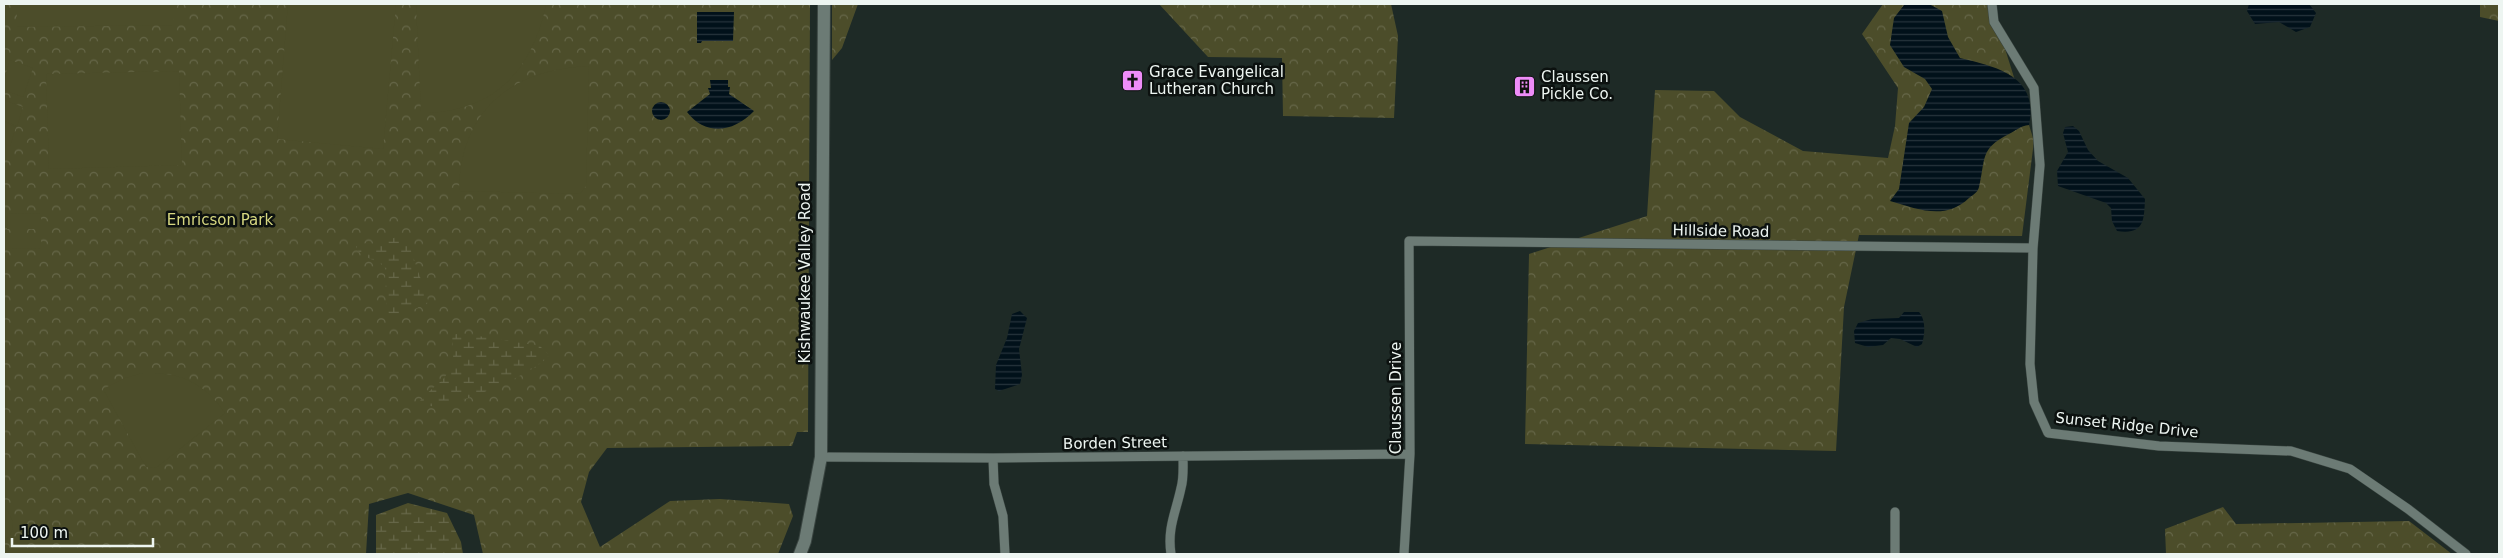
<svg xmlns="http://www.w3.org/2000/svg" width="2503" height="558" font-family="'DejaVu Sans',sans-serif">
  <defs>
    <pattern id="forest-crowns" width="20" height="18" patternUnits="userSpaceOnUse" patternTransform="scale(1.25)"><rect width="20" height="18" fill="#4c4d2a"/><path d="M2 6a3 3 0 1 1 6 0M12 15a3 3 0 1 1 6 0" fill="none" stroke="#666749"/></pattern>
    <pattern id="wetland-marsh" width="20" height="14" patternUnits="userSpaceOnUse" patternTransform="scale(1.25)"><rect width="20" height="14" fill="#4c4d2a"/><path d="M1 5h8M5 5V1M11 12h8M15 12V8" fill="none" stroke="#666749"/></pattern>
    <pattern id="water-rules" width="6" height="5" patternUnits="userSpaceOnUse" patternTransform="scale(1.25)"><rect width="6" height="5" fill="#01111a"/><path d="M0 2.5h6" fill="none" stroke="#26343c"/></pattern>
  </defs>
  <rect width="100%" height="100%" fill="#1e2a26"/>
  <!-- forest -->
  <path fill="url(#forest-crowns)" d="M 4,4 L 810,4 L 808,432 L 797,432 L 792,446 L 607,448 L 589,472 L 581,502 L 600,547 L 670,501 L 720,499 L 789,504 L 793,516 L 778,554 L 483,554 L 474,515 L 408,493 L 369,504 L 366,554 L 4,554 Z
    M 832,4 L 858,4 L 842,48 L 832,60 Z
    M 1159,4 L 1391,4 L 1398,36 L 1394,118 L 1283,116 L 1282,58 L 1208,57 Z
    M 1883,4 L 1991,4 L 2034,141 L 2022,236 L 1859,235 L 1844,307 L 1836,451 L 1525,444 L 1529,254 L 1647,216 L 1655,90 L 1714,91 L 1740,117 L 1803,151 L 1888,158 L 1895,126 L 1898,88 L 1862,34 Z
    M 2480,4 L 2499,4 L 2499,21 L 2480,17 Z
    M 2223,507 L 2236,524 L 2409,521 L 2452,554 L 2166,554 L 2165,529 Z"/>
  <!-- wetland -->
  <path fill="url(#wetland-marsh)" d="M 399,236 L 407,239 L 428,300 L 427,304 L 387,320 L 385,268 C 378,258 358,259 356,245 L 367,243 L 378,244 Z
    M 460,333 L 540,346 L 549,355 C 539,372 457,406 436,406 C 431,407 426,405 421,404 L 420,401 C 434,384 448,382 453,359 C 454,350 451,343 453,335 Z
    M 408,503 L 447,513 L 461,542 L 463,554 L 376,554 L 376,515 Z"/>
  <!-- pitch -->
  <path fill="#4c4d2a" d="M 17,4 L 173,4 L 173,25 L 17,27 Z
    M 288,4 L 396,4 L 383,149 L 277,139 Z
    M 416,4 L 545,4 L 546,5 C 532,72 492,113 421,113 Z
    M 10,60 L 33,68 L 23,97 L 4,90 L 4,79 Z
    M 589,66 L 586,186 L 580,194 L 459,191 C 460,110 512,69 589,66 Z
    M 179,71 L 182,165 L 49,169 L 46,74 Z
    M 4,100 L 23,107 L 17,126 L 4,121 Z
    M 4,122 L 16,127 L 10,146 L 4,143 Z
    M 8,213 L 41,214 L 41,229 L 7,229 Z
    M 7,233 L 41,233 L 41,249 L 7,248 Z
    M 143,373 C 180,372 204,382 225,413 L 156,468 L 146,467 L 103,389 L 125,378 Z
    M 4,507 C 15,518 16,531 4,542 Z"/>
  <!-- water -->
  <path fill="url(#water-rules)" d="M 1929,4 L 1942,11 L 1948,37 L 1960,58 C 1997,67 2039,76 2029,125 C 2020,126 2017,130 2009,134 C 1979,149 1986,159 1979,187 C 1978,192 1973,195 1969,198 C 1945,221 1918,209 1890,201 L 1899,189 L 1909,123 L 1924,107 L 1932,89 L 1925,79 L 1904,67 L 1890,45 L 1894,18 L 1904,5 Z
    M 2249,4 L 2309,4 L 2316,13 L 2310,27 L 2296,32 L 2279,22 L 2255,24 L 2247,11 Z
    M 697,12 L 734,12 L 733,41 L 702,41 L 701,43 L 697,43 Z
    M 710,80 L 728,80 L 728,87 L 730,87 L 729,94 L 754,111 C 734,132 706,137 687,112 L 710,94 L 708,88 L 711,88 Z
    M652 111a9 9 0 1 1 18 0a9 9 0 1 1-18 0Z
    M 2073,126 L 2079,131 L 2088,150 L 2098,161 L 2128,178 L 2145,199 C 2144,221 2144,235 2117,231 L 2112,221 L 2111,208 L 2106,203 L 2058,186 L 2057,171 L 2068,152 L 2063,133 L 2065,127 Z
    M 1020,311 L 1027,318 L 1019,349 L 1022,375 L 1020,384 L 999,391 L 995,389 L 996,365 L 1007,338 L 1012,314 Z
    M 1904,312 L 1919,312 C 1926,320 1925,334 1922,344 L 1917,347 L 1900,339 L 1891,338 L 1883,345 L 1868,347 L 1855,343 L 1854,331 L 1858,323 L 1872,319 L 1899,318 Z"/>
  <g fill="none" stroke-linecap="round" stroke-linejoin="round">
    <defs>
      <path id="street" d="M 1992,4 L 1994,22 L 2034,88 L 2040,165 L 2033,248 L 2030,364 L 2034,402 L 2048,433 L 2159,446 L 2291,451 L 2350,469 L 2408,509 L 2466,554
        M 821,457 L 993,458 L 1410,454
        M 993,458 L 994,484 L 1003,516 L 1005,554
        M 1895,512 L 1895,554
        M 1171,554 C 1167,528 1176,512 1181,488 C 1184,478 1183,466 1183,456
        M 1404,554 L 1410,454 L 1409,241 L 2033,248"/>
      <path id="secondary" d="M 800,554 L 805,541 L 821,457 L 824,4"/>
    </defs>
    <!-- street casing -->
    <use href="#street" stroke="#3a4541" stroke-width="10"/>
    <!-- secondary casing -->
    <use href="#secondary" stroke="#3a4541" stroke-width="14"/>
    <!-- street -->
    <use href="#street" stroke="#6c7b75" stroke-width="9"/>
    <!-- secondary -->
    <use href="#secondary" stroke="#6c7b75" stroke-width="12"/>
  </g>
  <!-- icons -->
  <defs>
    <symbol id="church-square" viewBox="-11 -11 22 22"><rect x="-9" y="-9" width="18" height="18" rx="4" fill="#ee8cf8" stroke="#0c110f"/><path d="M-1.2-6h2.4v3.5h3.3v2.4h-3.3V6h-2.4V-.1h-3.3v-2.4h3.3Z" fill="#111"/></symbol>
    <symbol id="building-square" viewBox="-11 -11 22 22"><rect x="-9" y="-9" width="18" height="18" rx="4" fill="#ee8cf8" stroke="#0c110f"/><path d="M-4-6H4V6H1V3H-1V6H-4ZM-2.5-4.3h1.7v1.8h-1.7ZM.8-4.3h1.7v1.8H.8ZM-2.5-1h1.7V.8h-1.7ZM.8-1h1.7V.8H.8Z" fill="#111"/></symbol>
  </defs>
  <g fill-rule="evenodd">
    <use href="#church-square" x="1120" y="68" width="25" height="25"/>
    <use href="#building-square" x="1512" y="74" width="25" height="25"/>
  </g>
  <g text-anchor="middle" dominant-baseline="central" stroke-width="5" stroke-linejoin="round" paint-order="stroke">
    <!-- poi labels -->
    <g font-size="15" fill="#edf5f1" stroke="#0c110f" text-anchor="start">
      <text x="1149" y="72">Grace Evangelical<tspan x="1149" dy="17">Lutheran Church</tspan></text>
      <text x="1541" y="77">Claussen<tspan x="1541" dy="17">Pickle Co.</tspan></text>
    </g>
    <!-- park labels -->
    <g font-size="15" fill="#d7d881" stroke="#0c110f">
      <text x="220" y="220">Emricson Park</text>
    </g>
    <!-- street labels -->
    <g font-size="15" fill="#edf5f1" stroke="#0c110f">
      <text transform="translate(1721 231) rotate(1)">Hillside Road</text>
      <text transform="translate(805 273) rotate(-90)">Kishwaukee Valley Road</text>
      <text transform="translate(1396 398) rotate(-90)">Claussen Drive</text>
      <text transform="translate(2127 425) rotate(6)">Sunset Ridge Drive</text>
      <text transform="translate(1115 443) rotate(-1)">Borden Street</text>
    </g>
  </g>
  <!-- border -->
  <rect width="2503" height="558" fill="none" stroke="#edf5f1" stroke-width="10"/>
  <!-- scale -->
  <path d="M12 538v8h141v-8" fill="none" stroke="#edf5f1" stroke-width="2.5"/>
  <text x="20" y="538" font-size="15" fill="#edf5f1" stroke="#0c110f" stroke-width="4" paint-order="stroke">100 m</text>
</svg>
